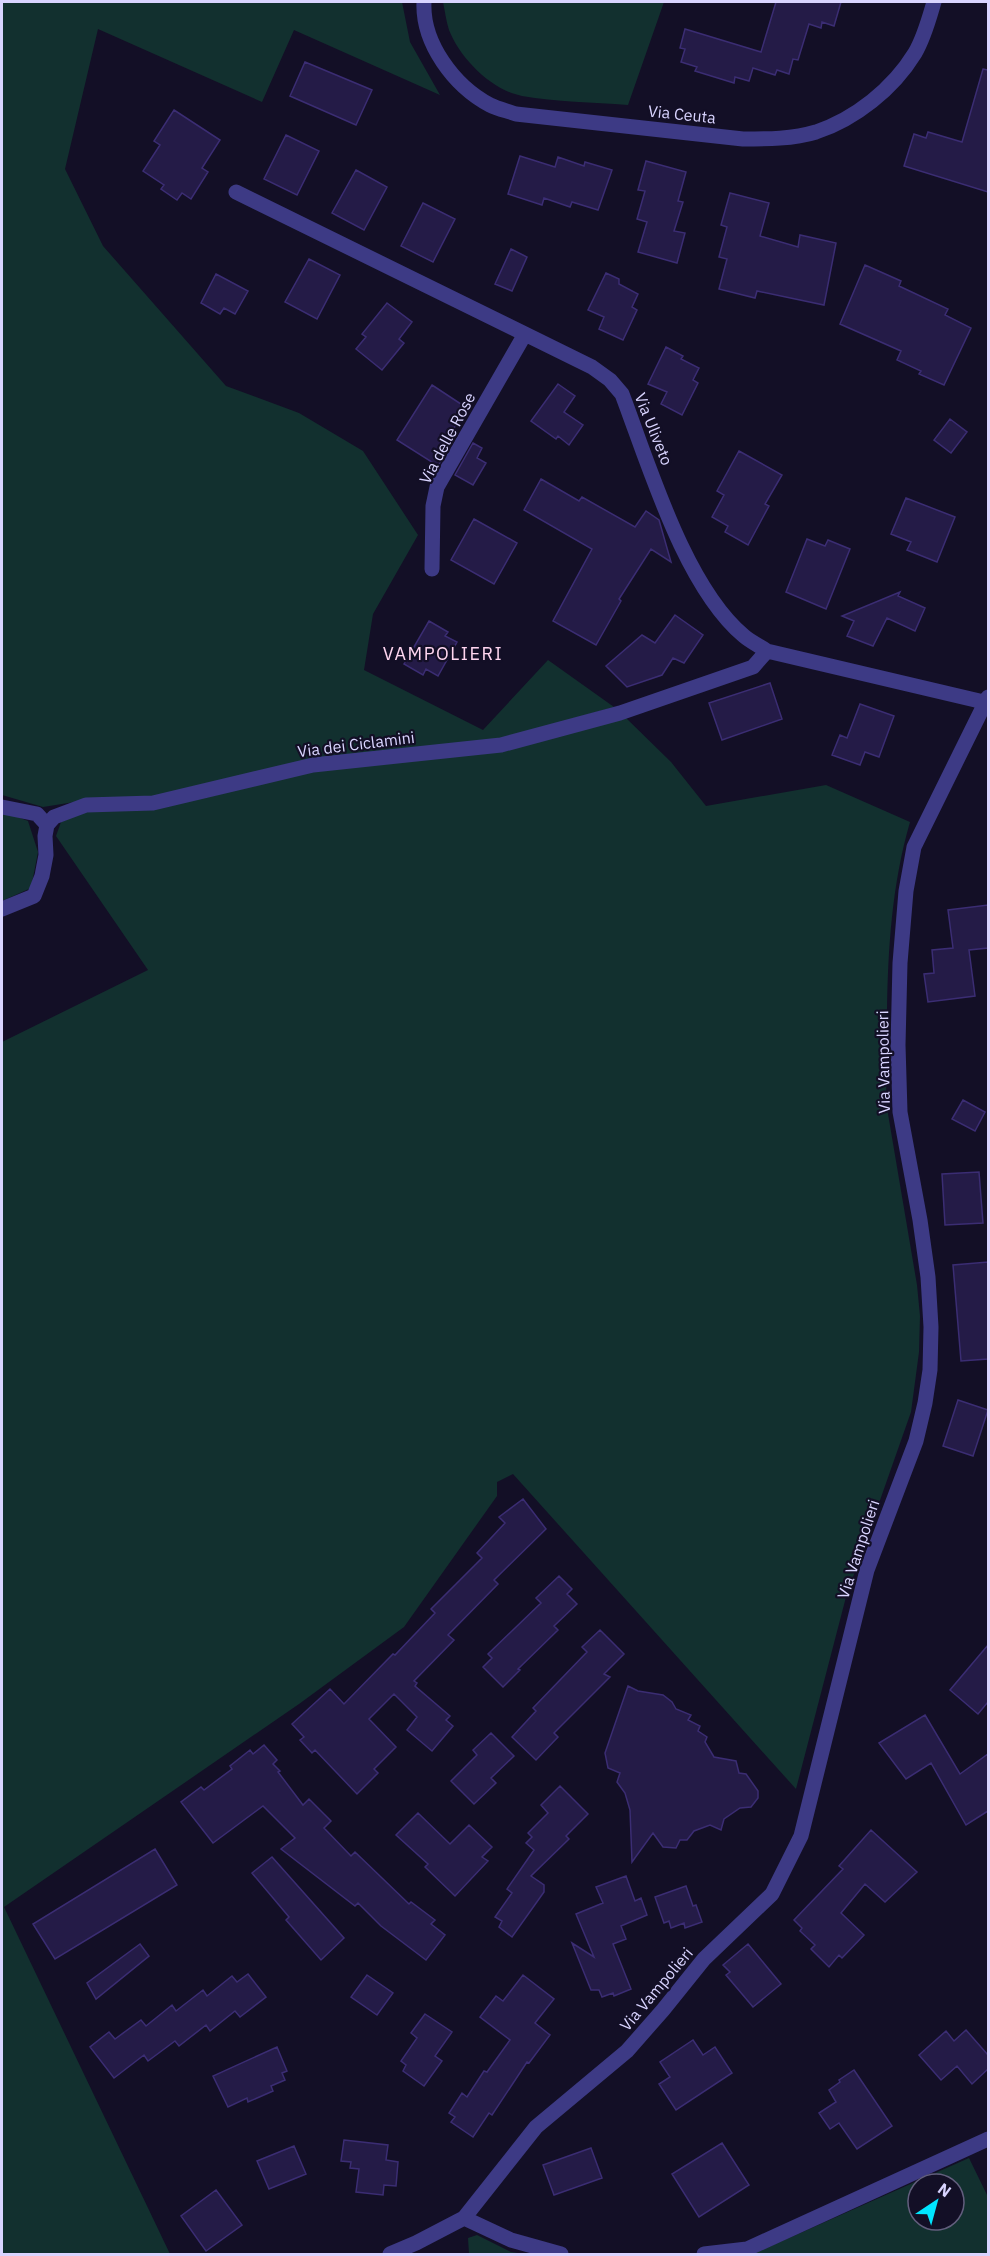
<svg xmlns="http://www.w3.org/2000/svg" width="990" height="2256" font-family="'IBM Plex Sans',sans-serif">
  <rect width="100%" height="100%" fill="#130f26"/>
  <!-- green -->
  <path fill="#12302f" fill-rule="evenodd" d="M 2,2 L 402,2 L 410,42 L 440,95 L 294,30 L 262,102 L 98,29 L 65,169 L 103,246 L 226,386 L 299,413 L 363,451 L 418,535 L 373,614 L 364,670 L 483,730 L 548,660 L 614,707 L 494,741 L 147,798 L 87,800 L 43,807 L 2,795 Z
    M 443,2 L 664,2 L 628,105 C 593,102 556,102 522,96 C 491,90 460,58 449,30 C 446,21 445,11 443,2 Z
    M 626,718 L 671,762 L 706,806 L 826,785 L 910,822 C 892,884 888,947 887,1012 C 887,1044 885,1076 887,1108 L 917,1285 L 920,1316 L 919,1352 L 911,1412 L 846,1597 L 796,1789 L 513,1474 L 497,1482 L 497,1496 L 404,1627 L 299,1704 L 4,1907 L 170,2254 L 2,2254 L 2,1042 L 148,970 L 56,836 L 61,822 L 84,811 Z
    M 2,811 L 28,821 L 38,852 L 31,888 L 2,901 Z
    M 969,2158 L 988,2197 L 988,2254 L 753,2254 ZM 918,2184 L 954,2184 L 954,2220 L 918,2220 Z
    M 477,2235 L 511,2252 L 525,2254 L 469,2254 L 468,2238 Z"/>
  <!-- building -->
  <path fill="#241b47" stroke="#3b2d73" stroke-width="1.5" d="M 776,2 L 841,2 L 834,26 L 822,22 L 821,28 L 809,24 L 798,60 L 793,59 L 789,74 L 777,70 L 775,75 L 753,68 L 749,81 L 735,77 L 734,83 L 695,71 L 697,67 L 681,62 L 685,49 L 680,48 L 685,29 L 761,52 Z
    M 305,62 L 372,90 L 356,125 L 290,96 Z
    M 983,69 L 988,70 L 988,192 L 904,166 L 914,134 L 926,138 L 928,132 L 962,142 Z
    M 174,110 L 220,140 L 202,168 L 208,172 L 191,199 L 182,193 L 177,200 L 161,189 L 164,185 L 143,171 L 160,145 L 154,141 Z
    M 286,135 L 319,151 L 297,195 L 264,179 Z
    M 520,156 L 555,167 L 558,157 L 584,166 L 585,162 L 612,170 L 598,210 L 572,202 L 570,207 L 544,198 L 542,205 L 508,194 Z
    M 646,161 L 686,172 L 678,201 L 683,202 L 674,231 L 685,233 L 677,263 L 638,252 L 647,222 L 637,219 L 645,191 L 638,190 Z
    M 356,170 L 387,187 L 364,230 L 332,213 Z
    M 730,193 L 769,203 L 760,236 L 798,247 L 800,235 L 836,243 L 824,305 L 757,291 L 755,298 L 719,289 L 727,259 L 719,257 L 727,227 L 721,225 Z
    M 423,203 L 455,219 L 433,262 L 401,246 Z
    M 511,249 L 527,257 L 512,291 L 495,284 Z
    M 309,259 L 340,275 L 317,319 L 285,302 Z
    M 865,265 L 901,281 L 899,286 L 948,309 L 945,315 L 971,328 L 944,385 L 919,374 L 921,371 L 897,360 L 901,351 L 840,324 Z
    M 606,273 L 619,279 L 619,284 L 638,294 L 632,307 L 637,310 L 623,340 L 599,329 L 604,317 L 588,310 Z
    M 216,274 L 248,291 L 235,314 L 224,308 L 220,314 L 201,303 Z
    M 387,303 L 412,322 L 399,339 L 404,343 L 382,370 L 356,349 L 366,337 L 362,334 Z
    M 666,347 L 683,356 L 681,359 L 699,368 L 693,380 L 698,383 L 682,415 L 661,404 L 667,392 L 648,384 Z
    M 558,384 L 575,396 L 564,412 L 583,425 L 569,445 L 558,436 L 556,439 L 531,421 Z
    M 432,385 L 467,408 L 452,431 L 456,434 L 438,466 L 397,440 Z
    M 950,419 L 967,432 L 951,453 L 934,440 Z
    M 473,443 L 482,448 L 477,458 L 486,463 L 473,485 L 455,475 Z
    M 739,451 L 782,475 L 765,504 L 769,506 L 748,545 L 725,532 L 728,526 L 712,517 L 724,495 L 717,491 Z
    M 541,479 L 579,501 L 582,497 L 635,527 L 646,511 L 659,520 L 671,562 L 651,549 L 619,599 L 621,601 L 596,645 L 553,621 L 592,549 L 524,510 Z
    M 906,498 L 955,517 L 937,562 L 907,550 L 911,542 L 891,534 Z
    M 474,519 L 517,543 L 494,584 L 451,560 Z
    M 807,539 L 825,546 L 828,540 L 850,549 L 826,609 L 786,592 Z
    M 900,592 L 898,596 L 925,608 L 915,631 L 887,618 L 873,646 L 847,636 L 854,621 L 842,616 Z
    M 675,615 L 703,635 L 684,663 L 673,658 L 662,675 L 627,687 L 606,666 L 642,635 L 655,643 Z
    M 429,621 L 448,632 L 445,636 L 457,642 L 438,676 L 426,669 L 423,675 L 404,664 Z
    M 770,683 L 782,719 L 722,740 L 709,703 Z
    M 860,704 L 894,716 L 879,757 L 865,752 L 860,765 L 832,755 L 840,735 L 847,738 Z
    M 988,905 L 988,948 L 969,950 L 975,996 L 928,1002 L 924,974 L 934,973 L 932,950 L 953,948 L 948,910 Z
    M 963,1100 L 985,1112 L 975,1131 L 952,1119 Z
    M 979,1172 L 983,1223 L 945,1225 L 942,1174 Z
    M 988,1262 L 988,1359 L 961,1361 L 953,1265 Z
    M 958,1400 L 988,1410 L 973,1456 L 943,1446 Z
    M 523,1499 L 546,1529 L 494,1580 L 498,1584 L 448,1635 L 454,1640 L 414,1681 L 417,1683 L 415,1686 L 450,1716 L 446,1720 L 453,1726 L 432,1751 L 407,1730 L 417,1717 L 394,1694 L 369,1719 L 396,1747 L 374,1769 L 378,1773 L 357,1794 L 315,1750 L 312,1753 L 300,1740 L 304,1737 L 292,1724 L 330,1689 L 344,1704 L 393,1654 L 395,1655 L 435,1613 L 431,1609 L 482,1558 L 477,1553 L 505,1523 L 499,1517 Z
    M 559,1576 L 572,1589 L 567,1594 L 577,1604 L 554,1626 L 558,1630 L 518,1669 L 520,1670 L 503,1687 L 483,1667 L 492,1658 L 488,1654 L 541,1603 L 536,1598 Z
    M 600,1630 L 624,1654 L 604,1674 L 610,1677 L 554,1733 L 558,1737 L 536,1760 L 512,1737 L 536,1711 L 533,1708 L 587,1652 L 582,1647 Z
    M 988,1645 L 988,1702 L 978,1714 L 950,1690 Z
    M 628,1686 L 638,1691 L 663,1695 L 672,1702 L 676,1709 L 691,1715 L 688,1720 L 700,1726 L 698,1731 L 707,1737 L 705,1742 L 714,1757 L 736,1761 L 739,1773 L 746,1774 L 758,1791 L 758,1798 L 751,1807 L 740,1808 L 724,1819 L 721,1830 L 710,1825 L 694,1831 L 687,1840 L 680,1840 L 676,1848 L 663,1847 L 653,1833 L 632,1862 L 630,1810 L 625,1793 L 617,1782 L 620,1773 L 608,1768 L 605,1753 Z
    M 925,1715 L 960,1774 L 988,1754 L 988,1811 L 966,1825 L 931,1763 L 906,1779 L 879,1743 Z
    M 491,1733 L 514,1756 L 491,1778 L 496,1783 L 474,1804 L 451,1781 L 477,1755 L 473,1750 Z
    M 264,1745 L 277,1760 L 273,1764 L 280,1771 L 278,1772 L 303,1805 L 309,1799 L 331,1821 L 324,1828 L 351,1856 L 355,1852 L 409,1904 L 411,1902 L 435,1920 L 431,1924 L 445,1935 L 426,1960 L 381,1926 L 358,1903 L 355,1906 L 281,1849 L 295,1838 L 263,1806 L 213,1843 L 181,1802 L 201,1787 L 204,1790 L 232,1769 L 230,1766 L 250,1750 L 253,1754 Z
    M 560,1786 L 588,1814 L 566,1836 L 569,1839 L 531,1876 L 544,1885 L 544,1892 L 512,1937 L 499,1927 L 502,1921 L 495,1917 L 512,1893 L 507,1889 L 534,1850 L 526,1843 L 532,1837 L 528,1833 L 548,1813 L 541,1805 Z
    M 418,1813 L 450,1844 L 469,1825 L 492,1847 L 482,1857 L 488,1861 L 455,1896 L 425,1867 L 428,1864 L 396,1835 Z
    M 871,1830 L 917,1872 L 885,1902 L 865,1884 L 841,1913 L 864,1935 L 842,1958 L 839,1955 L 829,1967 L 811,1949 L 815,1945 L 800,1931 L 802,1928 L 794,1920 L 843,1869 L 839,1866 Z
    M 155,1849 L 177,1885 L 55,1959 L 33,1924 Z
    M 272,1857 L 344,1938 L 321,1960 L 286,1920 L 289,1917 L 252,1873 Z
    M 626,1876 L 635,1901 L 641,1898 L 647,1915 L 621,1926 L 626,1939 L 613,1944 L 631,1989 L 614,1996 L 613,1993 L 602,1997 L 599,1990 L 591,1990 L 572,1943 L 594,1957 L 576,1914 L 603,1903 L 596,1887 Z
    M 686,1886 L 693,1906 L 696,1905 L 702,1922 L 685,1928 L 684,1923 L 671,1928 L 669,1921 L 664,1923 L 655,1897 Z
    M 140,1944 L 149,1956 L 96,1999 L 87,1983 Z
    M 748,1944 L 781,1984 L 753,2007 L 726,1975 L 730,1972 L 723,1965 Z
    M 248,1974 L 266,1997 L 240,2017 L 235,2011 L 210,2031 L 206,2025 L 179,2046 L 175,2041 L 148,2061 L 144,2055 L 114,2078 L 90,2047 L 109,2032 L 115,2039 L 141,2020 L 146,2026 L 172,2005 L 176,2011 L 203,1990 L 207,1996 L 232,1976 L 237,1982 Z
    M 367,1975 L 393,1993 L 377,2015 L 351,1997 Z
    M 523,1975 L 554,1999 L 535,2023 L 550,2035 L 529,2063 L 527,2062 L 492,2115 L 489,2113 L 473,2137 L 451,2122 L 455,2117 L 449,2113 L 462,2093 L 467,2097 L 484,2071 L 487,2072 L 510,2040 L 480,2017 L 496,1996 L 503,2001 Z
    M 425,2014 L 452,2032 L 435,2056 L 442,2061 L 424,2086 L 403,2071 L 406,2065 L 401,2061 L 417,2038 L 411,2033 Z
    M 966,2030 L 988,2055 L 988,2069 L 972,2084 L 957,2066 L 941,2080 L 919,2055 L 946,2031 L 954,2041 Z
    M 693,2040 L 703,2055 L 715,2047 L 732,2073 L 676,2110 L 659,2084 L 670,2077 L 660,2062 Z
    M 277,2047 L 287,2071 L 282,2073 L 285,2080 L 271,2086 L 273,2091 L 248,2102 L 247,2098 L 228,2107 L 213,2076 Z
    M 854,2070 L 892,2126 L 857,2149 L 839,2123 L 830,2129 L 819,2113 L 836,2102 L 829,2090 L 840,2082 L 839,2080 Z
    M 344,2140 L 388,2145 L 386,2160 L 398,2162 L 396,2186 L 384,2185 L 383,2195 L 356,2192 L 359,2169 L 350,2168 L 351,2162 L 341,2161 Z
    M 722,2143 L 749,2185 L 699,2217 L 672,2174 Z
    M 294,2146 L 306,2174 L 269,2189 L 257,2161 Z
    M 591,2148 L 602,2178 L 554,2195 L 543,2165 Z
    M 216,2190 L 242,2225 L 206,2251 L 181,2216 Z"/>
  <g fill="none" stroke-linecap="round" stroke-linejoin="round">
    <!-- street -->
    <path stroke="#3d3a85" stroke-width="15" d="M 424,2 C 422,43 454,86 490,105 C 498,109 508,111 516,114 L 743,139 C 767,139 793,139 816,132 C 855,119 893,89 915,53 C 924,38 929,19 934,2
      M 236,192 L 592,367 L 610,380 L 622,394 C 649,465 685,587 744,636 C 751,642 760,646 767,651 L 988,703
      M 432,569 L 433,506 L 437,487 L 525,334
      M 2,807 L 37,814 L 47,825
      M 2,909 L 34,896 L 42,876 L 46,855 L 45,836 L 47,825 L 54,817 L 86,805 L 153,803 L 313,765 L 501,745 L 620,713 L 753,667 L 767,651
      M 464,2218 L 511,2240 L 561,2254
      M 390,2254 L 416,2243 L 464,2218 L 536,2127 L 627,2051 L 663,2010 L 704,1959 L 772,1894 L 801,1836 L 867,1570 L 916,1441 L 925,1403 L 930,1370 L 931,1327 L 928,1277 L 920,1220 L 900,1112 L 898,1045 L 900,963 L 906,891 L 914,847 L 988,697
      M 704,2254 L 747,2249 L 988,2139"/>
  </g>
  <g text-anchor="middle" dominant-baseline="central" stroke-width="4.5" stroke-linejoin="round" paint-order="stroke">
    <!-- street labels -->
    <g font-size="16" fill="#d9d4ff" stroke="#130f26">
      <text transform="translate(682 114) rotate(6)">Via Ceuta</text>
      <text transform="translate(654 429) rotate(68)">Via Uliveto</text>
      <text transform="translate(447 438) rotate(-62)">Via delle Rose</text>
      <text transform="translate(356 744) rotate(-7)">Via dei Ciclamini</text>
      <text transform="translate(883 1062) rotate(-91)">Via Vampolieri</text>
      <text transform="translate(858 1549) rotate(-72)">Via Vampolieri</text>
      <text transform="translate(656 1989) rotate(-50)">Via Vampolieri</text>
    </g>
    <!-- neighbourhood labels -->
    <g font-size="18" letter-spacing="1.5" fill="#ffd6f0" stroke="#130f26">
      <text x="443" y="653">VAMPOLIERI</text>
    </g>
  </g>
  <!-- border -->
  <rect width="990" height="2256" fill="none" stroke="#d9d4ff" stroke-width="6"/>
  <!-- north arrow -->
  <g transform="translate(936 2202) rotate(36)"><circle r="28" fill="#130f26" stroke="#625e7d" stroke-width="1.5"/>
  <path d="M0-4.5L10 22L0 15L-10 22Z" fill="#00e5ff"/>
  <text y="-9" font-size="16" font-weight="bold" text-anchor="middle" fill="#d9d4ff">N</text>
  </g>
</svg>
